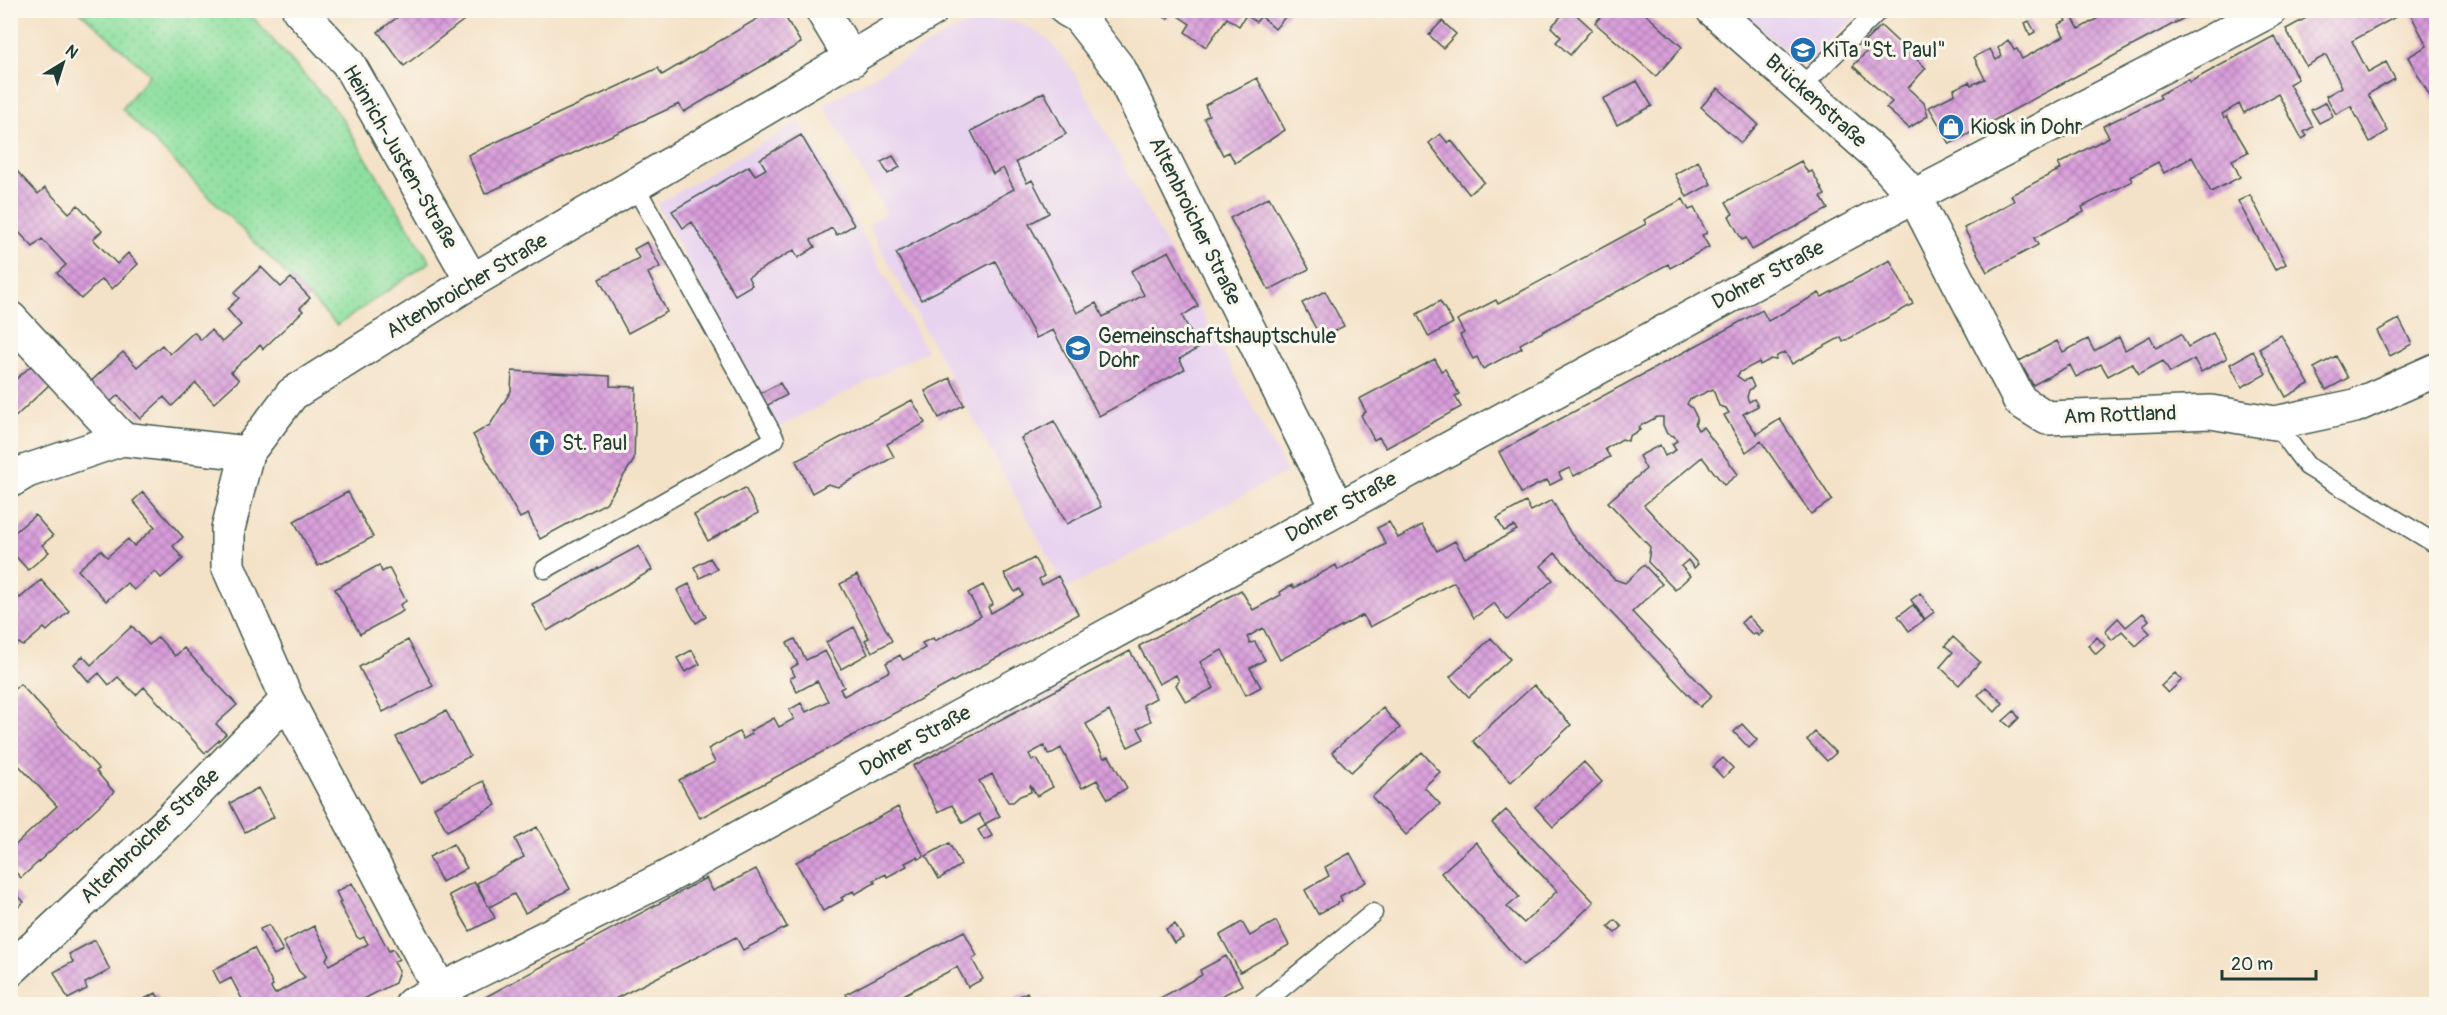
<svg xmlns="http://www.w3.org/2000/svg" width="2447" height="1015" font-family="Pangolin,sans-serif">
  <defs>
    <pattern id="green-dots" width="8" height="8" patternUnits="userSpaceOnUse" patternTransform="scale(1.5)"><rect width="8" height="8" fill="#8fe0a0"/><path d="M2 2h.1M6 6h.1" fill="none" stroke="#7bc18a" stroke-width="1.8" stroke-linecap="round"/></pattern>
    <pattern id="building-cross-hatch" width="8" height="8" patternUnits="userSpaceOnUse" patternTransform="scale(1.5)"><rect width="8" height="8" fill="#d89cda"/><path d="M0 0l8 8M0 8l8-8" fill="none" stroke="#af80b2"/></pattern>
  </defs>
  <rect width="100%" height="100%" fill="#fbf7ec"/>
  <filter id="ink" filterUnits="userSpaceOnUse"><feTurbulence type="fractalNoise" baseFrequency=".0167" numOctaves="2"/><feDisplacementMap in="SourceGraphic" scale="12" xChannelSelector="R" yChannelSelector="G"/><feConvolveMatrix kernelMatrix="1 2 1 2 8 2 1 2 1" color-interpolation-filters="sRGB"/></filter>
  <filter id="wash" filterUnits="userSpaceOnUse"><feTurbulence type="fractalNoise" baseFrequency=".008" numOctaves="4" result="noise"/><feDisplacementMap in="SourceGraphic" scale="24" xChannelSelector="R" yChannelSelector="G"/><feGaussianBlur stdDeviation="1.35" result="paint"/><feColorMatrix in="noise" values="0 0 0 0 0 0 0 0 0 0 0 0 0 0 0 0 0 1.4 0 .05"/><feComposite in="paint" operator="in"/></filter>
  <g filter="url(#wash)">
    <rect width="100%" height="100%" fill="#f4e2c8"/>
    <!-- built -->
    <path fill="#e7d2ef" d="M 1740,11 L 1864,11 L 1837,33 L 1805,67 Z
      M 985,19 L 1019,22 L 1048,39 L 1074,72 L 1287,472 L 1066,589 L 868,225 L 886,213 L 824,105 L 950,32 Z
      M 800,121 L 927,351 L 777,428 L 657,204 Z"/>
    <!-- green -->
    <path fill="url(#green-dots)" stroke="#578e6a" stroke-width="1.5" d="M 79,11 L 247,11 L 339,114 L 430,262 L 337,325 L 122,109 L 150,74 Z"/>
    <g id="blocks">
      <!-- building -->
      <path fill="url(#building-cross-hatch)" d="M 407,10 L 477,10 L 404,66 L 378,32 Z
        M 772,10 L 781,10 L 801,43 L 684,112 L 679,104 L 485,194 L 468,155 L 658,68 L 662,75 Z
        M 1154,10 L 1291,10 L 1275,29 L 1261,16 L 1256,22 L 1246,15 L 1239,26 L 1227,18 L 1206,47 L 1185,32 L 1190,24 L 1172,12 L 1167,19 Z
        M 1567,10 L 1571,10 L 1592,29 L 1570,55 L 1556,42 L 1561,37 L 1551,27 Z
        M 1606,10 L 1641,10 L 1682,47 L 1656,76 L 1595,23 Z
        M 2064,10 L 2068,10 L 2079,29 L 2112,10 L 2199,10 L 1950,144 L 1929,107 L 1955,94 L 1954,89 L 1969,82 L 1971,85 L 1985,79 L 1974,57 L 1990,49 L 1996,60 L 2002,56 L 1998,48 L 2008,40 L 2014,50 L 2017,49 L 2022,59 L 2064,36 L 2058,25 L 2066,21 L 2061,12 Z
        M 2321,10 L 2408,10 L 2352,41 L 2368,72 L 2386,62 L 2395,79 L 2368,94 L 2388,131 L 2370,142 L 2351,106 L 2336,114 L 2326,96 L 2342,87 L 2326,55 L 2306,66 L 2286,29 Z
        M 2413,10 L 2436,10 L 2436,97 L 2432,100 L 2408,57 L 2427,46 L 2411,15 L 2414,13 Z
        M 1442,21 L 1456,34 L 1443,48 L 1429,35 Z
        M 2029,21 L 2035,32 L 2030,35 L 2025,23 Z
        M 1881,26 L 1926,68 L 1908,88 L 1924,103 L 1928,116 L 1909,128 L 1886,108 L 1892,102 L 1853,66 L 1867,51 L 1861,45 Z
        M 2274,36 L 2298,79 L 2289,84 L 2313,127 L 2304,132 L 2307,136 L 2302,139 L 2278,94 L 2244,113 L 2239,104 L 2222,114 L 2224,118 L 2227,116 L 2248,152 L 2232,160 L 2240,177 L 2211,192 L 2192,157 L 2164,173 L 2158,162 L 2130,177 L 2132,181 L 2082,207 L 2084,212 L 2034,238 L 2038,245 L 1987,272 L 1964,228 L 2014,201 L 2011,195 L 2061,169 L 2058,164 L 2109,137 L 2103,126 L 2161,98 L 2159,95 L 2188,79 L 2190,82 Z
        M 1257,78 L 1285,130 L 1235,163 L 1229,152 L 1223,155 L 1204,118 L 1209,115 L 1205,105 Z
        M 1637,81 L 1652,106 L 1617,125 L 1603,99 Z
        M 1718,88 L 1758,124 L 1741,143 L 1701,107 Z
        M 1044,92 L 1066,134 L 1016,162 L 1027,183 L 1032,180 L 1049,213 L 1029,224 L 1077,313 L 1096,303 L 1103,317 L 1144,295 L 1131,271 L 1169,251 L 1198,306 L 1182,316 L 1199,348 L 1179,359 L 1185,369 L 1099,416 L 1053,330 L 1036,338 L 995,261 L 921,300 L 896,253 L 1014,189 L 1003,168 L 993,174 L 971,131 Z
        M 2326,102 L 2333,116 L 2319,123 L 2311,110 Z
        M 1440,134 L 1448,143 L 1451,140 L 1484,182 L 1469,194 L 1429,143 Z
        M 801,135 L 854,225 L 837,235 L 832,228 L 811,240 L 815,247 L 798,258 L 794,250 L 748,277 L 752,285 L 735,295 L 692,222 L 683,228 L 672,211 L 749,166 L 755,175 L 766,169 L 760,159 Z
        M 893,156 L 900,167 L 888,174 L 881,162 Z
        M 1698,161 L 1711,184 L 1687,197 L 1675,174 Z
        M 1801,161 L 1808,173 L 1812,171 L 1825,195 L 1821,197 L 1828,209 L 1752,250 L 1746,238 L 1742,240 L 1729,216 L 1733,214 L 1726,202 Z
        M 14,168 L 38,194 L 45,188 L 69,213 L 78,205 L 102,231 L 93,239 L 117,264 L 128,253 L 138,264 L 112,289 L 102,279 L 81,299 L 57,273 L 66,265 L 42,239 L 33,247 L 10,223 L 10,172 Z
        M 2250,195 L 2286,264 L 2275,270 L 2238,201 Z
        M 1269,197 L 1309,269 L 1269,290 L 1230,218 Z
        M 1683,199 L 1689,210 L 1694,208 L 1707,233 L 1702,235 L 1709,247 L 1670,268 L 1668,264 L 1520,344 L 1522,348 L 1483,369 L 1477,357 L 1473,359 L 1460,335 L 1464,333 L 1457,320 L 1496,300 L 1498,304 L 1646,224 L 1644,220 Z
        M 647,242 L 660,267 L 648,273 L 667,312 L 628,333 L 599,279 L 639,258 L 634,249 Z
        M 1890,260 L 1913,304 L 1843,342 L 1841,337 L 1792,364 L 1785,352 L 1777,356 L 1776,360 L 1771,359 L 1760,365 L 1759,362 L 1740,372 L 1737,376 L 1744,381 L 1750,378 L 1754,387 L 1749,390 L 1747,397 L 1749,402 L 1754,399 L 1758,406 L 1743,414 L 1754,430 L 1757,434 L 1780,419 L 1832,500 L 1811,514 L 1761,441 L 1746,452 L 1724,415 L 1729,413 L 1726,408 L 1719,406 L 1713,389 L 1689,400 L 1687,404 L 1692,408 L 1697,418 L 1695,425 L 1698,430 L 1703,427 L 1738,474 L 1724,485 L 1702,457 L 1644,505 L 1698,564 L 1694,568 L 1688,560 L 1681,566 L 1690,576 L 1675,590 L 1648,562 L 1650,547 L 1608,502 L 1646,469 L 1639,456 L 1660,445 L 1665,456 L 1676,450 L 1672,444 L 1677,441 L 1674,436 L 1667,434 L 1663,425 L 1663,417 L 1657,417 L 1638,427 L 1640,430 L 1629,436 L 1628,441 L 1622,439 L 1605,449 L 1610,457 L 1574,476 L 1569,468 L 1559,473 L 1562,479 L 1550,485 L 1547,480 L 1521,493 L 1499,452 L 1762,310 L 1768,321 L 1819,293 L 1822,297 Z
        M 261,267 L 281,287 L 291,278 L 310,298 L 300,308 L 303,311 L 263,349 L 260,345 L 231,372 L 239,380 L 214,403 L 196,383 L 172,406 L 164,397 L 140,419 L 118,395 L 107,405 L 88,384 L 123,352 L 137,367 L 162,345 L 170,354 L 194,332 L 201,340 L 211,330 L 222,342 L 241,325 L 227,309 L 239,298 L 234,293 Z
        M 1325,291 L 1344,326 L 1321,338 L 1302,303 Z
        M 1440,301 L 1453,323 L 1429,337 L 1417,314 Z
        M 2399,319 L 2412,344 L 2390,356 L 2377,331 Z
        M 2213,333 L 2227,358 L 2201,372 L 2194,359 L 2170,373 L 2163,361 L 2139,374 L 2132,363 L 2108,376 L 2101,364 L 2076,377 L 2070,365 L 2033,385 L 2019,361 L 2057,341 L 2063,352 L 2088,339 L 2094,351 L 2119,337 L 2125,350 L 2150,336 L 2156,348 L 2181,334 L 2188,347 Z
        M 2281,335 L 2309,384 L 2286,397 L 2259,348 Z
        M 2253,351 L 2266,374 L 2242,387 L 2230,364 Z
        M 2336,356 L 2348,378 L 2326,390 L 2314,368 Z
        M 1435,359 L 1441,371 L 1445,369 L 1459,394 L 1455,396 L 1461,407 L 1386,448 L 1379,437 L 1374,440 L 1361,415 L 1366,412 L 1359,399 Z
        M 33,364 L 51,383 L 10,422 L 10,378 L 14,381 Z
        M 512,371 L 610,376 L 610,386 L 636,387 L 634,460 L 606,503 L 540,539 L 528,514 L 520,518 L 473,435 L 490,425 L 511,391 Z
        M 950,378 L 964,405 L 939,418 L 925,391 Z
        M 780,383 L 787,395 L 766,406 L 759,394 Z
        M 912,400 L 925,423 L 887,444 L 894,457 L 838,487 L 828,484 L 812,493 L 796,461 Z
        M 1054,421 L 1101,507 L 1067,524 L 1021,438 Z
        M 745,488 L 758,513 L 708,541 L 694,515 Z
        M 143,492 L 183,537 L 173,546 L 183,559 L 161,578 L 155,571 L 134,590 L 127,583 L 106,601 L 78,570 L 101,550 L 107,557 L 128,539 L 134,546 L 155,527 L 133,501 Z
        M 348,492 L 373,537 L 318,566 L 294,521 Z
        M 1552,500 L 1571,534 L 1614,579 L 1625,583 L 1644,565 L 1662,584 L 1632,612 L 1712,696 L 1700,707 L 1555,553 L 1541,566 L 1553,580 L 1507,620 L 1494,603 L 1474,618 L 1454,582 L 1370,627 L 1363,615 L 1280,660 L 1263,628 L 1247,637 L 1250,643 L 1255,642 L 1265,660 L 1250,668 L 1261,687 L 1246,695 L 1222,650 L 1200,662 L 1214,688 L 1186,702 L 1176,685 L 1179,681 L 1176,675 L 1159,684 L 1139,646 L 1241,590 L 1253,610 L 1281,595 L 1280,592 L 1292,585 L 1294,588 L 1336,565 L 1338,570 L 1386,544 L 1377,528 L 1389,522 L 1398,538 L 1422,525 L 1437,551 L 1455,541 L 1465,558 L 1517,530 L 1514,526 L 1504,531 L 1497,518 L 1526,502 L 1531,511 Z
        M 35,515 L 53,536 L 42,545 L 49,552 L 28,570 L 10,550 L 10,536 Z
        M 639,546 L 652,570 L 547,631 L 532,604 Z
        M 710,558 L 717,569 L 700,578 L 694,567 Z
        M 1034,558 L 1044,576 L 1039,579 L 1042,585 L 1058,576 L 1078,614 L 700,818 L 679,780 L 715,762 L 708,749 L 739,732 L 743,739 L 752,734 L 750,731 L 774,718 L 779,727 L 794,719 L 789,710 L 801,703 L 806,712 L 828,701 L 817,681 L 797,692 L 790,678 L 795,676 L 791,668 L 798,664 L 787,643 L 795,639 L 806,660 L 825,651 L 844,687 L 840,689 L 844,696 L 890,671 L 886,663 L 900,655 L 903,660 L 925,648 L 922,643 L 933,638 L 935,641 L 981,616 L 968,593 L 983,585 L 993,604 L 988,607 L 991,613 L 1023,595 L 1020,589 L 1015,592 L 1004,574 Z
        M 379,565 L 382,572 L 389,568 L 406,601 L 400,605 L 403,611 L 360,634 L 335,589 Z
        M 857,575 L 892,641 L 872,652 L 865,640 L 869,638 L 840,584 Z
        M 41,580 L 69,611 L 47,631 L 44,628 L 23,646 L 19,643 L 10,651 L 10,601 L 17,595 L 20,598 Z
        M 689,584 L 706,617 L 696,623 L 677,590 Z
        M 1920,593 L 1934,612 L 1925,619 L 1911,600 Z
        M 1913,605 L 1924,620 L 1909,631 L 1898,616 Z
        M 2143,613 L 2149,620 L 2143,626 L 2150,633 L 2136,646 L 2122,631 L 2112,640 L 2105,631 L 2118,618 L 2126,627 Z
        M 1748,616 L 1763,632 L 1758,636 L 1756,633 L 1753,635 L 1741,623 Z
        M 132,626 L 149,645 L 158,637 L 175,656 L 184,648 L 237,705 L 216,724 L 226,734 L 205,753 L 144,687 L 136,695 L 118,677 L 109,685 L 99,673 L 89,682 L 74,664 L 83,656 L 91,665 Z
        M 854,627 L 868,654 L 841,669 L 826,642 Z
        M 1953,637 L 1980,662 L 1959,685 L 1940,667 L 1953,652 L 1945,646 Z
        M 2097,637 L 2105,646 L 2096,654 L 2088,645 Z
        M 1491,638 L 1510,659 L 1469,697 L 1450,677 Z
        M 408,640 L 433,686 L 383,712 L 359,667 Z
        M 692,650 L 700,664 L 685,672 L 677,658 Z
        M 1130,651 L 1156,698 L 1143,705 L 1151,721 L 1138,728 L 1144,739 L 1128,747 L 1109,711 L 1086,724 L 1104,758 L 1109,756 L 1127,788 L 1108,799 L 1097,780 L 1082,788 L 1061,748 L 1049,755 L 1044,746 L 1029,754 L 1032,760 L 1037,759 L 1053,787 L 1037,796 L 1030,785 L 1031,792 L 1020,796 L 1013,802 L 1008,802 L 992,774 L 979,781 L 1000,816 L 985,824 L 979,814 L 963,823 L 952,805 L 938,812 L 913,766 Z
        M 2175,673 L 2182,680 L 2168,693 L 2161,686 Z
        M 20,684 L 99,769 L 96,771 L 114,792 L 21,878 L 10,866 L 10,850 L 57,806 L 10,756 L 10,693 Z
        M 1534,685 L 1571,725 L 1511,782 L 1473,741 Z
        M 1986,687 L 2003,703 L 1995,712 L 1978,695 Z
        M 1383,708 L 1400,728 L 1351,772 L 1332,752 Z
        M 446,711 L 470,756 L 421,783 L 396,737 Z
        M 2014,711 L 2019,718 L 2010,727 L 2003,721 Z
        M 1742,724 L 1757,740 L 1749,748 L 1734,732 Z
        M 1815,732 L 1836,753 L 1827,761 L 1807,740 Z
        M 1422,752 L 1440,772 L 1424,787 L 1440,804 L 1406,835 L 1372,797 Z
        M 1723,758 L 1733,768 L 1723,778 L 1713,767 Z
        M 1584,762 L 1602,782 L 1553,827 L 1535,807 Z
        M 483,781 L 496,805 L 447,831 L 434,807 Z
        M 258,788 L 274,817 L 245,832 L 230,803 Z
        M 898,807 L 924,856 L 919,859 L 917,857 L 905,863 L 907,866 L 887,877 L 886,874 L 874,880 L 875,883 L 855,894 L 853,891 L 841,898 L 843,900 L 823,911 L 796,862 Z
        M 1506,810 L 1594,902 L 1543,951 L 1523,965 L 1441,873 L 1476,842 L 1519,897 L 1507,907 L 1524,923 L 1557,891 L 1492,823 Z
        M 986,825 L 992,836 L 984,840 L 978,830 Z
        M 537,827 L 570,889 L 525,913 L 514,894 L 489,907 L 495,918 L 470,931 L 449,895 L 474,882 L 488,906 L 477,883 L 524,857 L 515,839 Z
        M 949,843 L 961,865 L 939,879 L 926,856 Z
        M 453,844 L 467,868 L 442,882 L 429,857 Z
        M 1350,853 L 1366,882 L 1340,896 L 1342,901 L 1318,914 L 1305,890 L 1329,876 L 1325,867 Z
        M 756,869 L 787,927 L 743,950 L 736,937 L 605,1004 L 571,1004 L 570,1002 L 565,1004 L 477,1004 L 476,1002 L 706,878 L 713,891 Z
        M 352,883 L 389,951 L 393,949 L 399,959 L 394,962 L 399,971 L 395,983 L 354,1004 L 253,1004 L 242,999 L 231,978 L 220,984 L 213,970 L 254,948 L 273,985 L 271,988 L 275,994 L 305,977 L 299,971 L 283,942 L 314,926 L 329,954 L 326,959 L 329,965 L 368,944 L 364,937 L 360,939 L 357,937 L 339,903 L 341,902 L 336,892 Z
        M 12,889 L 24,902 L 10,914 L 10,891 Z
        M 1615,920 L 1622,927 L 1615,933 L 1608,927 Z
        M 1276,921 L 1289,945 L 1240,972 L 1220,935 L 1242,922 L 1250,936 Z
        M 1175,924 L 1183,938 L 1174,943 L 1166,929 Z
        M 269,925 L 283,951 L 274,956 L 260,929 Z
        M 964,931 L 977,956 L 972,959 L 983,979 L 968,987 L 957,967 L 886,1004 L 851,1004 L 846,994 Z
        M 95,940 L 110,970 L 85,983 L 87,989 L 68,999 L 54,972 L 73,962 L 69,954 Z
        M 1226,956 L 1242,985 L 1216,999 L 1219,1004 L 1157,1004 L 1155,1001 L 1202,975 L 1200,970 Z
        M 1027,992 L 1033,1004 L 1014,1004 L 1012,1000 Z
        M 156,993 L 162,1004 L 134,1004 Z
        M 211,999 L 214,1004 L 201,1004 Z"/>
    </g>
  </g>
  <g filter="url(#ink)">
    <use href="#blocks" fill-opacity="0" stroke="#3f564a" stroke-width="1.5"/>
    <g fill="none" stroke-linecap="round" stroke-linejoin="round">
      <defs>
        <path id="service" d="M 1801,87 L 1879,10
          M 2275,423 L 2307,466 L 2436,544
          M 545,569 L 775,439 L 635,186
          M 1262,1004 L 1373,913"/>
        <path id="minor" d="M 299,10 L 348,63 L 472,281
          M 822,10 L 852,60
          M 1067,10 L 1078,16 L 1120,70 L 1338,509
          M 1713,10 L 1877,155 L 1914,196 L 2020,401 L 2047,418 L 2211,412 L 2275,423 L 2355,406 L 2436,370
          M 10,318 L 122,439
          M 10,481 L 27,471 L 122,439 L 247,453
          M 10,970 L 169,821 L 287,700
          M 440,990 L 287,700 L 228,566 L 228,529 L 247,453 L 292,394 L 472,281 L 932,10
          M 412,1004 L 667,877 L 1338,509 L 1914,196 L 2271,10"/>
      </defs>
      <!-- service casing -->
      <use href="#service" stroke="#3f564a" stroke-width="21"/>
      <!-- minor casing -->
      <use href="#minor" stroke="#3f564a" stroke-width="36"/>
      <!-- service -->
      <use href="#service" stroke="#fff" stroke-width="18"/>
      <!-- minor -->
      <use href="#minor" stroke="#fff" stroke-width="33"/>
    </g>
  </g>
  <!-- icons -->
  <defs>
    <symbol id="school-disc" viewBox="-11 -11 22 22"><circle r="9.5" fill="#1f6fb2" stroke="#fbf7ec"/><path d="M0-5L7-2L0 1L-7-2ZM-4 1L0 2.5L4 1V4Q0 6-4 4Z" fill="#fff"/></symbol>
    <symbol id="shop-disc" viewBox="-11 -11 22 22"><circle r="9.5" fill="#1f6fb2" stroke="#fbf7ec"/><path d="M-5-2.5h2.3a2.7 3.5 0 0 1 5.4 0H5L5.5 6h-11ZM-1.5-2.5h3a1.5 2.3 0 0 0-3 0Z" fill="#fff"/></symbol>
    <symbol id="church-disc" viewBox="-11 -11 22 22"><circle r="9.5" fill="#1f6fb2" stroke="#fbf7ec"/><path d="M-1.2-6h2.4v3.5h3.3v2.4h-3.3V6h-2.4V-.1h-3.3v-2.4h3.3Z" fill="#fff"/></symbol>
  </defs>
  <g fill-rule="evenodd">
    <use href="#school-disc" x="1788" y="35" width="30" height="30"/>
    <use href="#shop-disc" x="1936" y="112" width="30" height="30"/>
    <use href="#school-disc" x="1063" y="333" width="30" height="30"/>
    <use href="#church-disc" x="527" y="428" width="30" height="30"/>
  </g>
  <g text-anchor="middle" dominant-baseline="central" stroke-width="6" stroke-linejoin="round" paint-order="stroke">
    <!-- poi labels -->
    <g font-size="21" fill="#1f3d34" stroke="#fbf7ec" text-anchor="start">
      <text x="1822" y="50">KiTa "St. Paul"</text>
      <text x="1970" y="127">Kiosk in Dohr</text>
      <text x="1098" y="336">Gemeinschaftshauptschule<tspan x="1098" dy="24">Dohr</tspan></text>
      <text x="562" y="443">St. Paul</text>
    </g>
    <!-- street labels -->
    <g font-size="21" fill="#1f3d34" stroke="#fbf7ec">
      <text transform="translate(1816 101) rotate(42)">Brückenstraße</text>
      <text transform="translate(400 157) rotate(60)">Heinrich-Justen-Straße</text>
      <text transform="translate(1195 221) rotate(64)">Altenbroicher Straße</text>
      <text transform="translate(1768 275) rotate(-28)">Dohrer Straße</text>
      <text transform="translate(467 286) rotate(-31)">Altenbroicher Straße</text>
      <text transform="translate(2120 415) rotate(-2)">Am Rottland</text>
      <text transform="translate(1341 507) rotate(-29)">Dohrer Straße</text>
      <text transform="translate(915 741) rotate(-29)">Dohrer Straße</text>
      <text transform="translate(150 836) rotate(-44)">Altenbroicher Straße</text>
    </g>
  </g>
  <!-- margin -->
  <rect width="2447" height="1015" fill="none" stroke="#fbf7ec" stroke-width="36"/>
  <!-- north arrow -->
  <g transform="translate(63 63) rotate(38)" stroke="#fbf7ec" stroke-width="4.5" paint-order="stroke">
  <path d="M0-4.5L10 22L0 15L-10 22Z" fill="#1f3d34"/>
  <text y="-9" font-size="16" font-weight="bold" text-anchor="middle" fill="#1f3d34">N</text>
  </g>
  <!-- scale -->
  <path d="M2222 970v9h94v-9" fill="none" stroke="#1f3d34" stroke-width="3"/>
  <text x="2231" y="970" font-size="18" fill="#1f3d34" stroke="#fbf7ec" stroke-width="4.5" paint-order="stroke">20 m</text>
</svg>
